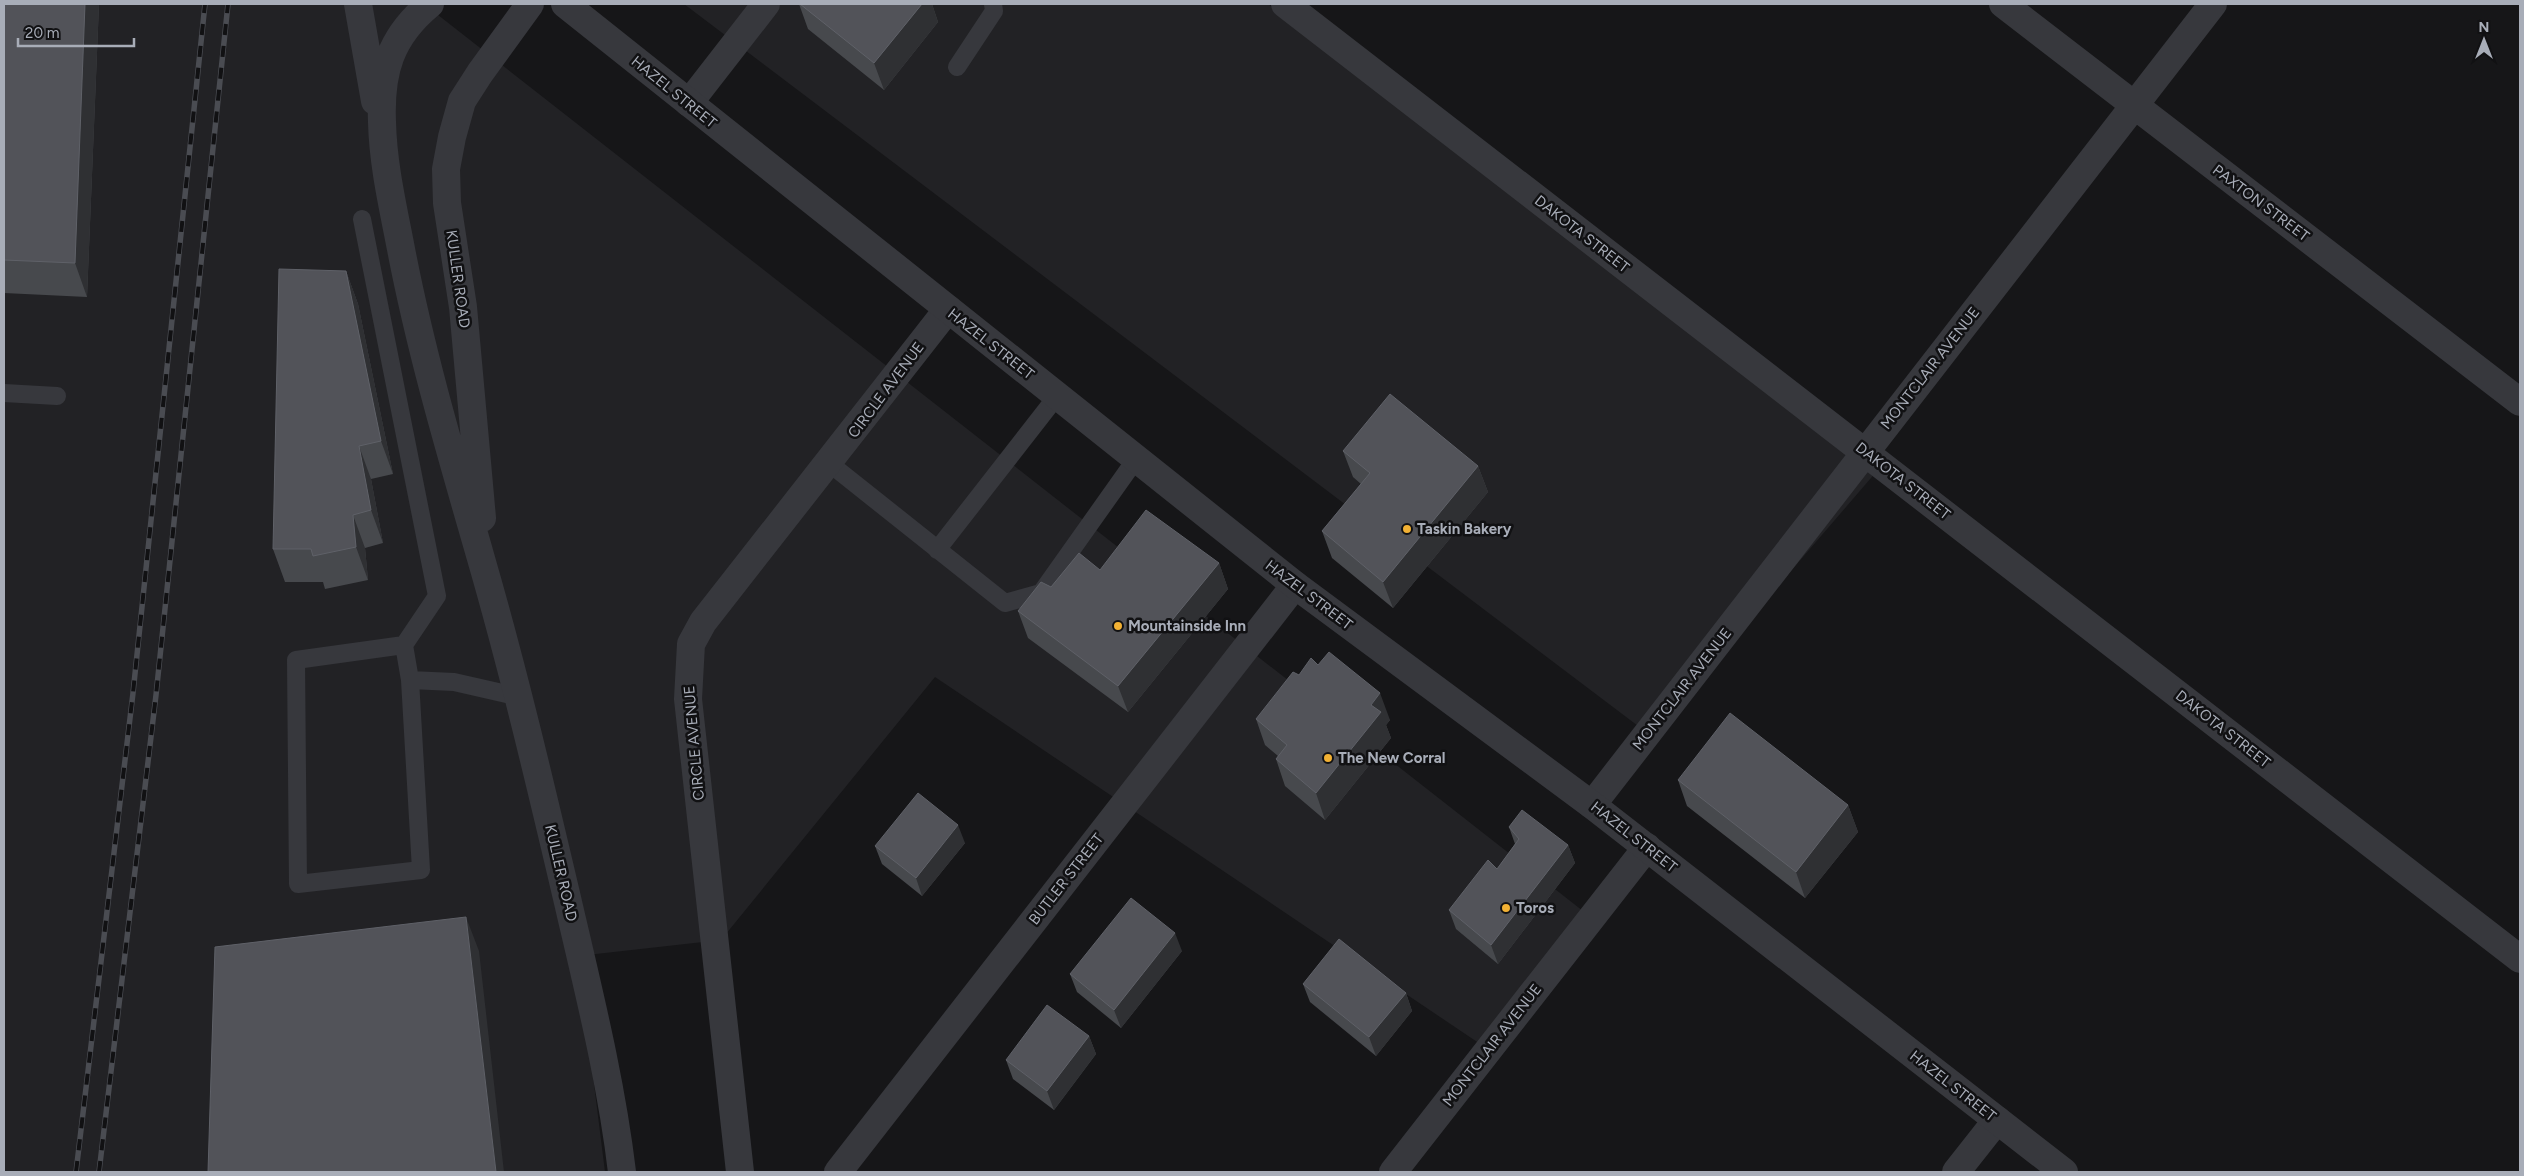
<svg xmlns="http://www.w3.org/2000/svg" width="2524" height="1176" font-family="Figtree,sans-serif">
  <rect width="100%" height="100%" fill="#161618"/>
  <!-- built -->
  <path fill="#222225" d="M 4,4 L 424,4 L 1597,922 L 1498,1056 L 935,677 L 721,940 L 578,956 L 605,1172 L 4,1172 Z
    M 684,4 L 1268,4 L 1883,464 L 1650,735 Z"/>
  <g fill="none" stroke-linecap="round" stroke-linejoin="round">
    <!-- service -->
    <path stroke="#37383d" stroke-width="18" d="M 957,67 L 994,11 L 993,4
      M 362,219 L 437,596 L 404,645 L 410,680 L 454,682 L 520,697
      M 4,393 L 57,396
      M 829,463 L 1005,603 L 1041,593 L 1136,459
      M 937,550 L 1057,396
      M 404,645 L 296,660 L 298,884 L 421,870 L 410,680"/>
    <!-- minor -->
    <path stroke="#37383d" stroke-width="28" d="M 358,4 L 375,101
      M 430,4 C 390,37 380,72 382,122 C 383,165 393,207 401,249 C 421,353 451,454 480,555 C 513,669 540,783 567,898 C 588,989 611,1079 622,1172
      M 1285,4 L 2520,959
      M 2003,4 L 2520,402
      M 689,103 L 766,4
      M 482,518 L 463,307 L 447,203 L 446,169 L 452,137 L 462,101 L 480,73 L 530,4
      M 1592,805 L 2213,4
      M 740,1172 L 688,699 L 691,644 L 703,622 L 948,309
      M 838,1172 L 1295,585
      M 1393,1172 L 1647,847
      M 1956,1172 L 1997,1120"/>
    <!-- tertiary -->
    <path stroke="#37383d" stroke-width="28" d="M 565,4 L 1295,585 L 1592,805 L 2064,1172"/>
    <defs>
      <path id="rail" d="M 76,1172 L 133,693 L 205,4
        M 99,1172 L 156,695 L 228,4"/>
    </defs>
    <!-- rail casing -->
    <use href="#rail" stroke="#4a4c52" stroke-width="5.5"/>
    <!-- rail -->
    <use href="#rail" stroke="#111113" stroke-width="4" stroke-dasharray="11" stroke-linecap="butt"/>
  </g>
  <!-- wall -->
  <path fill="#47494d" d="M 4,4 L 99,4 L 87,297 L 4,293 Z
    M 799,4 L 932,4 L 938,22 L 884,90 L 808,29 Z
    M 346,271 L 358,304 L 393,474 L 371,479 L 383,543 L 365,548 L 368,580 L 325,589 L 323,582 L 285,582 L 273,549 Z
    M 1343,451 L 1478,466 L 1488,492 L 1393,608 L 1332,558 L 1322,531 L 1361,484 L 1353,477 Z
    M 1219,563 L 1228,589 L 1128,712 L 1028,638 L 1018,611 L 1051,587 L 1100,570 Z
    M 1318,665 L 1390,720 L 1386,725 L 1391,738 L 1325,820 L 1285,786 L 1276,759 L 1278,756 L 1265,745 L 1256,719 Z
    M 1678,780 L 1848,805 L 1858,832 L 1805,898 L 1687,806 Z
    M 1509,827 L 1568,845 L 1575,863 L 1498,964 L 1456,929 L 1449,910 L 1497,869 L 1515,844 Z
    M 965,843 L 922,896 L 882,864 L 875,846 Z
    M 1182,951 L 1121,1028 L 1077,992 L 1070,974 Z
    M 1303,984 L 1406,993 L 1412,1011 L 1376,1056 L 1310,1002 Z
    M 1089,1036 L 1096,1054 L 1054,1110 L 1013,1079 L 1006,1060 Z"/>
  <!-- shaded-wall -->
  <path fill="#2f3033" d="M 85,4 L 99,4 L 87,297 L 75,263 Z
    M 922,4 L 932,4 L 938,22 L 884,90 L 874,63 Z
    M 346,271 L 358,304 L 393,474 L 381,441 Z
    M 359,446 L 371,479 L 383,543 L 371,510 Z
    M 1478,466 L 1488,492 L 1393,608 L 1383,582 Z
    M 353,515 L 365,548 L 368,580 L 356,547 Z
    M 1219,563 L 1228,589 L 1128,712 L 1118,686 Z
    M 1380,693 L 1390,720 L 1386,725 L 1391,738 L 1325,820 L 1316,793 L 1371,705 Z
    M 1848,805 L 1858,832 L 1805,898 L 1796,872 Z
    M 958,825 L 965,843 L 922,896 L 916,878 Z
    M 1568,845 L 1575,863 L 1498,964 L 1491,945 Z
    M 466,917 L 479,951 L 504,1172 L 496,1172 Z
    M 1175,933 L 1182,951 L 1121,1028 L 1114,1010 Z
    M 1406,993 L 1412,1011 L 1376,1056 L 1369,1037 Z
    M 1089,1036 L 1096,1054 L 1054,1110 L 1047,1091 Z"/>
  <!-- building -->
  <path fill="#525359" stroke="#5f6168" d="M 4,4 L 85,4 L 75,263 L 4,260 Z
    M 800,4 L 922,4 L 874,63 Z
    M 279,269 L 346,271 L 381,441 L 359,446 L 371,510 L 353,515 L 356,547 L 313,556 L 311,549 L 273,549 Z
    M 1390,394 L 1478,466 L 1383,582 L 1322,531 L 1370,473 L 1343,451 Z
    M 1146,510 L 1219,563 L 1118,686 L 1018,611 L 1041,582 L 1051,587 L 1079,553 L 1100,570 Z
    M 1329,652 L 1380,693 L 1371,705 L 1381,712 L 1316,793 L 1276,759 L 1287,745 L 1256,719 L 1293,672 L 1299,675 L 1311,658 L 1318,665 Z
    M 1730,713 L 1848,805 L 1796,872 L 1678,780 Z
    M 918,793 L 958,825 L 916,878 L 875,846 Z
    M 1522,810 L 1568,845 L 1491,945 L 1449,910 L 1488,860 L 1497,869 L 1519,839 L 1509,827 Z
    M 1131,898 L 1175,933 L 1114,1010 L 1070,974 Z
    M 466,917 L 496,1172 L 208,1172 L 215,947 Z
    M 1339,939 L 1406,993 L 1369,1037 L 1303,984 Z
    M 1047,1005 L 1089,1036 L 1047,1091 L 1006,1060 Z"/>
  <!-- markers -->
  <g fill="#f2b134" stroke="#111113" stroke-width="2">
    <circle cx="1407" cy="529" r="5"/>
    <circle cx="1118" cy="626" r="5"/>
    <circle cx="1328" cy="758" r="5"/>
    <circle cx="1506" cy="908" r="5"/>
  </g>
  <g text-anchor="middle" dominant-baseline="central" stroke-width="5" stroke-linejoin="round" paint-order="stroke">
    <!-- street labels -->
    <g font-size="15" fill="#a8adb8" stroke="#111113">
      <text transform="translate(674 92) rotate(39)">HAZEL STREET</text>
      <text transform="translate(2261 203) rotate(37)">PAXTON STREET</text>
      <text transform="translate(1582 234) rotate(38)">DAKOTA STREET</text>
      <text transform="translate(458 279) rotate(82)">KULLER ROAD</text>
      <text transform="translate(991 344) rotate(38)">HAZEL STREET</text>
      <text transform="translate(1930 368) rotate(-52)">MONTCLAIR AVENUE</text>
      <text transform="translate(886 390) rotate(-53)">CIRCLE AVENUE</text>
      <text transform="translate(1903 481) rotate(38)">DAKOTA STREET</text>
      <text transform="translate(1309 595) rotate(37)">HAZEL STREET</text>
      <text transform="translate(1682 689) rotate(-52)">MONTCLAIR AVENUE</text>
      <text transform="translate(2223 729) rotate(38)">DAKOTA STREET</text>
      <text transform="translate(694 743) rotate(-95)">CIRCLE AVENUE</text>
      <text transform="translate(1634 837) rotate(38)">HAZEL STREET</text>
      <text transform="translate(561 873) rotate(77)">KULLER ROAD</text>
      <text transform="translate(1066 879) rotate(-52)">BUTLER STREET</text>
      <text transform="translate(1492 1045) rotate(-52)">MONTCLAIR AVENUE</text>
      <text transform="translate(1953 1086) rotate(38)">HAZEL STREET</text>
    </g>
    <!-- poi labels -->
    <g font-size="15" font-weight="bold" fill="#a8adb8" stroke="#111113" text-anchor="start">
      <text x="1417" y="529">Taskin Bakery</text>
      <text x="1128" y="626">Mountainside Inn</text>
      <text x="1338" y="758">The New Corral</text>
      <text x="1516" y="908">Toros</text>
    </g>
  </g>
  <!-- border -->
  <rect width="2524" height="1176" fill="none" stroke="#a8adb8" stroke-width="10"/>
  <!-- north arrow -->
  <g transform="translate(2484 40)" stroke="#111113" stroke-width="4" paint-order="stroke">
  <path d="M0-4L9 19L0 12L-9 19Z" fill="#a8adb8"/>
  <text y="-8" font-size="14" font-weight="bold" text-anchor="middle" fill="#a8adb8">N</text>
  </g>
  <!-- scale -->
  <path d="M18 38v8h116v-8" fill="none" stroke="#a8adb8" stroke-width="2.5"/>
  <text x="25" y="38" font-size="15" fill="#a8adb8" stroke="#111113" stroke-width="4" paint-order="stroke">20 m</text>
</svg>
